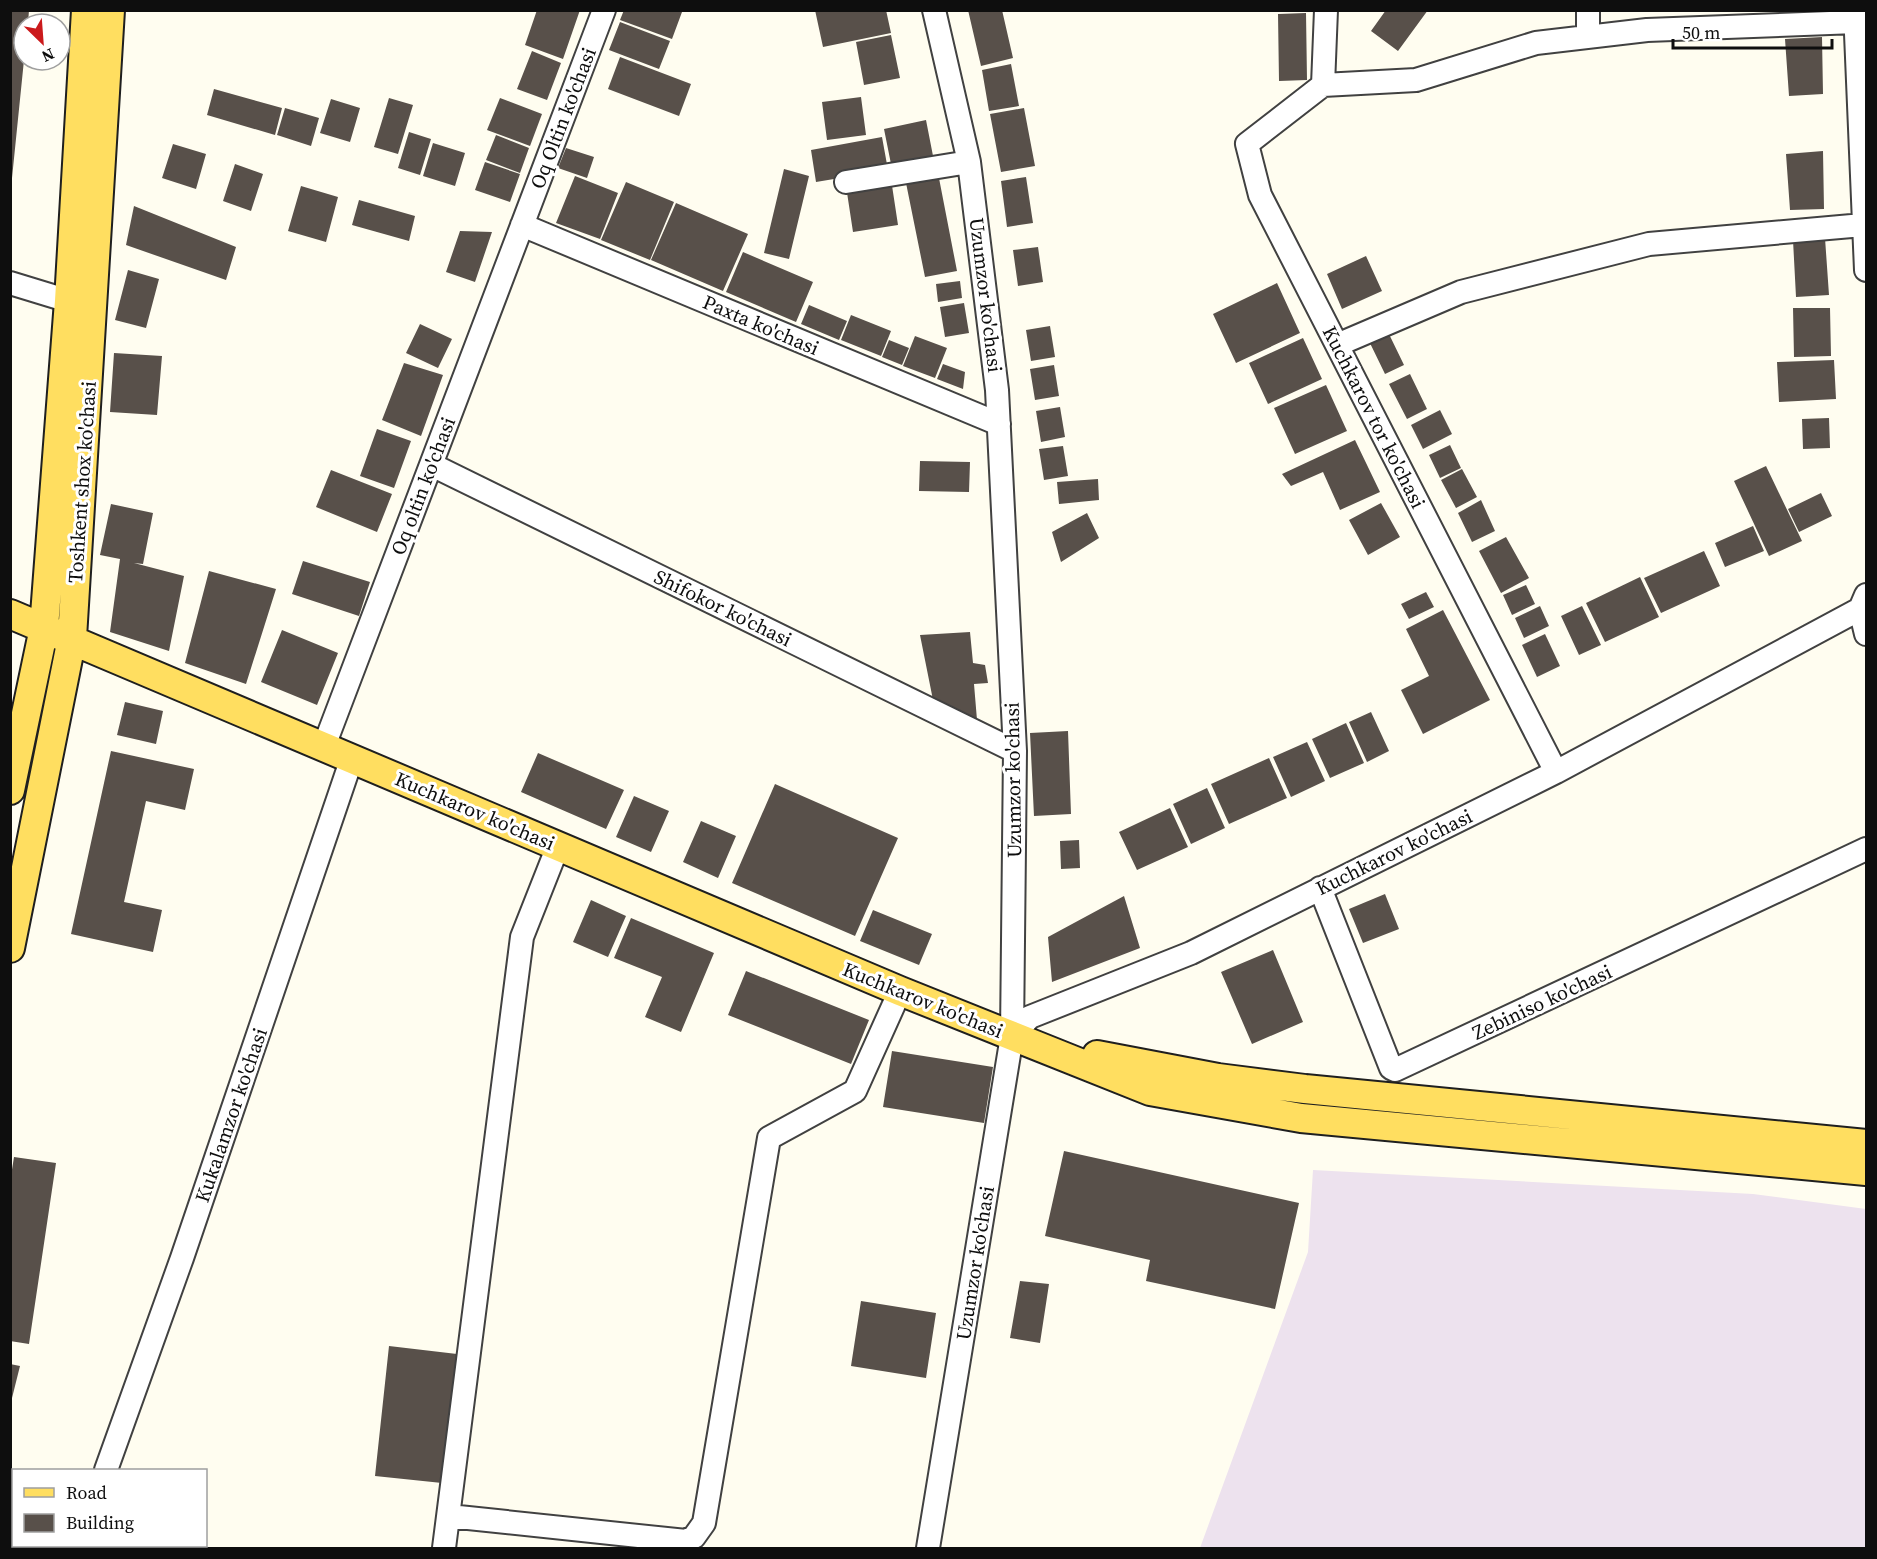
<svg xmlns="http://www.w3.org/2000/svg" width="1877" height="1559" font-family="'Source Serif 4',serif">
  <rect width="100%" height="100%" fill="#fffdf0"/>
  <!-- industrial -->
  <path fill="#ede2ee" d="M 1313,1170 L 1753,1194 L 1866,1209 L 1866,1548 L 1200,1548 L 1308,1252 Z"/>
  <!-- building -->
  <path fill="#58504a" d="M 10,10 L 29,10 L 28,24 L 24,24 L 24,60 L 12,178 Z
    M 537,10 L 580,10 L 563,59 L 525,45 Z
    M 624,10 L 676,10 L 682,12 L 672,39 L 620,20 Z
    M 815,10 L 886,10 L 891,33 L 823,47 Z
    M 968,10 L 1002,10 L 1013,58 L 981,66 Z
    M 1386,10 L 1428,10 L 1398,51 L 1371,31 Z
    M 1306,13 L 1307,80 L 1279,81 L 1278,14 Z
    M 620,22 L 670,41 L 659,69 L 609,50 Z
    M 891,35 L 900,78 L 864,85 L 856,42 Z
    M 1822,37 L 1823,94 L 1789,96 L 1785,39 Z
    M 532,51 L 561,63 L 547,100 L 517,89 Z
    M 620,57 L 691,84 L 679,116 L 608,89 Z
    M 1011,64 L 1019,106 L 989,111 L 982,70 Z
    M 214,89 L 282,108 L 275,135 L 207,115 Z
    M 861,97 L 866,135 L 827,140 L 822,102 Z
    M 389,98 L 413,105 L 398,154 L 374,147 Z
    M 500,98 L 542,114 L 530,146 L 487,130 Z
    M 331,99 L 360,108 L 350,142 L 320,133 Z
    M 285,108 L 319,118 L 311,146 L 277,135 Z
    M 1024,108 L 1035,166 L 1001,172 L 990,114 Z
    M 926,120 L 934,161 L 892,169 L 884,129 Z
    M 409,132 L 431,139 L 420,175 L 398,168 Z
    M 496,135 L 529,148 L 520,173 L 486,160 Z
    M 882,137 L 888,170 L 816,182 L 811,150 Z
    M 433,143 L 465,153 L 455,186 L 423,176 Z
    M 173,144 L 206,154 L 196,189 L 162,178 Z
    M 566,148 L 594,157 L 587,178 L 558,168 Z
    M 1823,151 L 1824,209 L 1790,210 L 1786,154 Z
    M 485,162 L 520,174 L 510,202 L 475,190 Z
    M 235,164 L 263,174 L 251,211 L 223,201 Z
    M 784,169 L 809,176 L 789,259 L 764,253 Z
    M 938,173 L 957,271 L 925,277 L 905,178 Z
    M 575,176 L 618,193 L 600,239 L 556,223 Z
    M 1026,177 L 1033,223 L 1007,227 L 1001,181 Z
    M 891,179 L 898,225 L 853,232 L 846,186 Z
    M 626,182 L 674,202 L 650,260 L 601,240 Z
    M 301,186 L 338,197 L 326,242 L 288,231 Z
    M 359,200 L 415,216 L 409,241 L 352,225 Z
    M 676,203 L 748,234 L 723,291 L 651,260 Z
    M 134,206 L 236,247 L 226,280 L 126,245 Z
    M 460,231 L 492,232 L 475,282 L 446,272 Z
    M 1825,238 L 1829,295 L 1796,297 L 1793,240 Z
    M 1038,247 L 1043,282 L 1018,286 L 1013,250 Z
    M 743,252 L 813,282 L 796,322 L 726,292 Z
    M 1366,256 L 1382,291 L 1342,309 L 1327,274 Z
    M 128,270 L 159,279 L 146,328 L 115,320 Z
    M 960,281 L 962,298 L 938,302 L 936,284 Z
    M 1277,283 L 1300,333 L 1236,363 L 1213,314 Z
    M 964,303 L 969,333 L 945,337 L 940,307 Z
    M 809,305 L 847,321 L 839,340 L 801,324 Z
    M 1793,308 L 1830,308 L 1831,356 L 1794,357 Z
    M 851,315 L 891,331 L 881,356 L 841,340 Z
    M 420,324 L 452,339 L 438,368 L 406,353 Z
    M 1050,326 L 1055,357 L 1031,361 L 1026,330 Z
    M 1387,330 L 1404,365 L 1385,374 L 1368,339 Z
    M 915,336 L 947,348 L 935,378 L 903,366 Z
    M 1303,338 L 1322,379 L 1268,404 L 1249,363 Z
    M 889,340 L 909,348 L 902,365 L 882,357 Z
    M 114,353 L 162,356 L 157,415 L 110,412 Z
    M 1834,360 L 1836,399 L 1779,402 L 1777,362 Z
    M 404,363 L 443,375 L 421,436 L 382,420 Z
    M 943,364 L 965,372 L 963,389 L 937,379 Z
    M 1054,365 L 1059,396 L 1035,400 L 1030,369 Z
    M 1410,374 L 1427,409 L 1407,419 L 1389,384 Z
    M 1326,385 L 1347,431 L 1295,454 L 1274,408 Z
    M 1060,407 L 1065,437 L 1041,442 L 1036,411 Z
    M 1440,410 L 1452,434 L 1423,449 L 1411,425 Z
    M 1829,418 L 1830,448 L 1803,449 L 1802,419 Z
    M 377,429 L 411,441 L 394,488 L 360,476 Z
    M 1355,440 L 1380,492 L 1340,510 L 1323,472 L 1291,486 L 1282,474 Z
    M 1450,445 L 1461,468 L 1440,478 L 1429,455 Z
    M 1063,446 L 1068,476 L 1044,480 L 1039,449 Z
    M 920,461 L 970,462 L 969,492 L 919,491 Z
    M 1766,466 L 1802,541 L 1769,556 L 1734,481 Z
    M 1462,469 L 1477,497 L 1456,508 L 1441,480 Z
    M 331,470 L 392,494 L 377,532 L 316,507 Z
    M 1098,479 L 1099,500 L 1059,504 L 1057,482 Z
    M 1821,493 L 1832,516 L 1799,532 L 1788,509 Z
    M 1481,500 L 1495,531 L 1472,542 L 1458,513 Z
    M 1381,503 L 1400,537 L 1368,555 L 1349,520 Z
    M 111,504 L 153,513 L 143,564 L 134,563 L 184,576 L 169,651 L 110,632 L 120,559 L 100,555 Z
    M 1087,513 L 1099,538 L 1061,562 L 1052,532 Z
    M 1753,526 L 1764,551 L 1725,567 L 1715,543 Z
    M 1506,537 L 1529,578 L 1501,593 L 1479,551 Z
    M 1704,551 L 1720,586 L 1661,613 L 1644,578 Z
    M 303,561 L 370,582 L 359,616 L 292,594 Z
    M 209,571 L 276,589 L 246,684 L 185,663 Z
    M 1640,577 L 1659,617 L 1605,642 L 1586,603 Z
    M 1526,585 L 1535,604 L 1512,615 L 1503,595 Z
    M 1426,592 L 1434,607 L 1409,619 L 1401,604 Z
    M 1540,606 L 1549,626 L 1524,638 L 1515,618 Z
    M 1582,606 L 1601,645 L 1579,655 L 1561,616 Z
    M 1443,610 L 1490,700 L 1423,734 L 1401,690 L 1429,676 L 1406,629 Z
    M 282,630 L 338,653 L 317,705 L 261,682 Z
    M 970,632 L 973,663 L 985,665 L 988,683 L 974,684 L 977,720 L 933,700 L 920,635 Z
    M 1545,634 L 1560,666 L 1537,677 L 1522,645 Z
    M 125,702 L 163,711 L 156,744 L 117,735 Z
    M 1371,712 L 1389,751 L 1367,762 L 1349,722 Z
    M 1346,723 L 1364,763 L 1330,778 L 1312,739 Z
    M 1068,731 L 1071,814 L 1034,816 L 1030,733 Z
    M 1307,742 L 1325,781 L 1291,797 L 1273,757 Z
    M 111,751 L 194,769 L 185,810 L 146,801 L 124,902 L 162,910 L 153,952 L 71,934 Z
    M 538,753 L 624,790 L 606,829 L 521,792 Z
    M 1269,758 L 1287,798 L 1229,824 L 1211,784 Z
    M 775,784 L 898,838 L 855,936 L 732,883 Z
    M 1207,788 L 1225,828 L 1191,844 L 1173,804 Z
    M 634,796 L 669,811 L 651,852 L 616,837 Z
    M 1170,808 L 1188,847 L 1137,870 L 1119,832 Z
    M 701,821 L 736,836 L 718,878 L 683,862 Z
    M 1079,840 L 1080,868 L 1061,869 L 1060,841 Z
    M 1385,894 L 1399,929 L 1363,943 L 1349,909 Z
    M 1124,896 L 1140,948 L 1052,982 L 1048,937 Z
    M 591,900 L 626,916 L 608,957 L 573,942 Z
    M 873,910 L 932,934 L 919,965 L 860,941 Z
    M 631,918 L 714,953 L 681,1032 L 645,1017 L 662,977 L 614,958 Z
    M 1273,950 L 1303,1022 L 1252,1044 L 1221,972 Z
    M 746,971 L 869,1020 L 851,1064 L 728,1015 Z
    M 892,1051 L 993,1067 L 984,1123 L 883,1107 Z
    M 1064,1151 L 1299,1203 L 1275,1309 L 1146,1281 L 1150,1260 L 1045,1236 Z
    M 14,1157 L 56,1163 L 29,1344 L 10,1341 L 10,1182 Z
    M 1020,1281 L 1049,1284 L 1040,1343 L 1010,1338 Z
    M 861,1301 L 936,1313 L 926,1378 L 851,1366 Z
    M 389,1346 L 457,1354 L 442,1483 L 375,1476 Z
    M 10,1364 L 20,1366 L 11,1402 L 10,1402 Z
    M 10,1527 L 14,1528 L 14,1546 L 31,1546 L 31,1548 L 10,1548 Z"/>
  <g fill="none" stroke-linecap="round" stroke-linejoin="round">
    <defs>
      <path id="minor" d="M 1588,10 L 1588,37
        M 1855,10 L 1866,270
        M 1323,85 L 1247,144 L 1260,195 L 1556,772
        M 1323,85 L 1416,80 L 1536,43 L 1647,30 L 1856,22
        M 1323,85 L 1326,10
        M 846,182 L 969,162
        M 522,225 L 999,424
        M 10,283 L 69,301
        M 1337,345 L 1461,292 L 1649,244 L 1863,225
        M 432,465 L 1015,751
        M 1860,609 L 1866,634
        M 324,746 L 604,10
        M 1320,888 L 1391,1068 L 1395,1070 L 1866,849
        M 1012,1036 L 1030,1017 L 1191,953 L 1556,772 L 1860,609 L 1866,595
        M 106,1470 L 182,1258 L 352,758
        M 10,1512 L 14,1513
        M 449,1516 L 686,1541 L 694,1537 L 704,1523 L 769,1138 L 855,1091 L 900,991
        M 138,1546 L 149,1548
        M 444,1548 L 522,937 L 558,846
        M 928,1548 L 1012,1036 L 1015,751 L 997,390 L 969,162 L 934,10"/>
      <path id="major" d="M 10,614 L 900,991 L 1150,1091 L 1301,1118 L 1866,1171
        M 10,790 L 44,628 L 69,301 L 86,10
        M 10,948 L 72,638 L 110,10
        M 1097,1055 L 1218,1078 L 1305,1089 L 1866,1144"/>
    </defs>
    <!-- minor casing -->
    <use href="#minor" stroke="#414141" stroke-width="26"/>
    <!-- major casing -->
    <use href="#major" stroke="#1f1f1f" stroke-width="32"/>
    <!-- minor -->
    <use href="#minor" stroke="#fff" stroke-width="22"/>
    <!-- major -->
    <use href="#major" stroke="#ffde60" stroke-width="28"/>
  </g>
  <g text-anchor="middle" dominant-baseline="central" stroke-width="6" stroke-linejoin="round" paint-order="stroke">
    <!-- street labels -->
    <g font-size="20" fill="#0e0e0e" stroke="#fff">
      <text transform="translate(563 118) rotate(-69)">Oq Oltin ko'chasi</text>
      <text transform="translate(986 295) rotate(83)">Uzumzor ko'chasi</text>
      <text transform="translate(761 325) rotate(23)">Paxta ko'chasi</text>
      <text transform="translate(1374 417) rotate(63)">Kuchkarov tor ko'chasi</text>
      <text transform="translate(82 482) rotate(-86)">Toshkent shox ko'chasi</text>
      <text transform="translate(423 486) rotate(-69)">Oq oltin ko'chasi</text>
      <text transform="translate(723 608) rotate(26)">Shifokor ko'chasi</text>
      <text transform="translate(1013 780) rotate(-91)">Uzumzor ko'chasi</text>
      <text transform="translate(475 811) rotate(23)">Kuchkarov ko'chasi</text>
      <text transform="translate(1394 852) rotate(-26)">Kuchkarov ko'chasi</text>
      <text transform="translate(923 1000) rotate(22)">Kuchkarov ko'chasi</text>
      <text transform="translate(1542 1002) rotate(-25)">Zebiniso ko'chasi</text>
      <text transform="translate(231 1115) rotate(-71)">Kukalamzor ko'chasi</text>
      <text transform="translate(975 1263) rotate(-81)">Uzumzor ko'chasi</text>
    </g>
  </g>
  <!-- border -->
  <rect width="1877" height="1559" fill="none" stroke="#0e0e0e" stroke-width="24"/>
  <!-- legend -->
  <rect x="12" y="1469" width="195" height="78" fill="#ffffff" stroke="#9f9f9f" stroke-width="1.5"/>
  <rect x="24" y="1488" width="30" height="9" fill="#ffde60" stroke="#9f9f9f" stroke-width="1.5"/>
  <text x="66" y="1499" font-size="18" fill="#0e0e0e">Road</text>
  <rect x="24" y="1514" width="30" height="18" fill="#58504a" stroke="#9f9f9f" stroke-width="1.5"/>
  <text x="66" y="1529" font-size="18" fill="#0e0e0e">Building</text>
  <!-- north arrow -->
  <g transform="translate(42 42) rotate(155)"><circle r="28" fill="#ffffff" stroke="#9f9f9f" stroke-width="1.5"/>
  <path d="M0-4.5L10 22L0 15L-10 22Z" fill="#cb1a1c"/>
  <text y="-9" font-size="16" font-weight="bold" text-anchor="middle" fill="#0e0e0e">N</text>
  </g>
  <!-- scale -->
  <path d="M1673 39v9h159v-9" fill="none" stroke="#0e0e0e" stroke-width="3"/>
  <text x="1682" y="39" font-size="18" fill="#0e0e0e" stroke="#ffffff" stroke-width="4.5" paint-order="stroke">50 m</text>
</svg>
